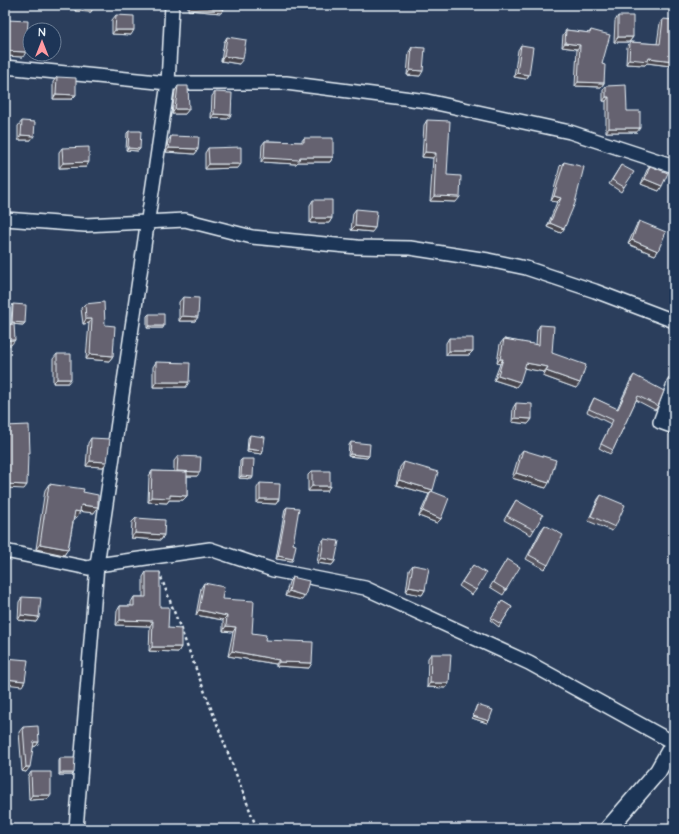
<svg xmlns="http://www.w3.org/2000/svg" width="679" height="834" font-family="'Architects Daughter',sans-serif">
  <rect width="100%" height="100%" fill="#2b3e5c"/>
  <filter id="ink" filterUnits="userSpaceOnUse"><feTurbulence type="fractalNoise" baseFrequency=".025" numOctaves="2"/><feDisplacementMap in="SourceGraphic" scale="8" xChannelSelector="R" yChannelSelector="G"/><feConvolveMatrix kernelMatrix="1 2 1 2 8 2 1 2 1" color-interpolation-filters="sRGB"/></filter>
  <g filter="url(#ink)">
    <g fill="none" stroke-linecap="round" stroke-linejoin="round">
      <defs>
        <path id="minor" d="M 5,67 L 168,83 L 286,83 L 427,101 L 570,132 L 674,166
          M 5,219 L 85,225 L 185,220 L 252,237 L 357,247 L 410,248 L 488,260 L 526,268 L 595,291 L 674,321
          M 674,384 L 660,422 L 674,427
          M 5,551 L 88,568 L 97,565 L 210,549 L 273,570 L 365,588 L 529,663 L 674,743
          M 76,829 L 97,565 L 168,83 L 172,5"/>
        <path id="tertiary" d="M 608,829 L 658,771 L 674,743"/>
      </defs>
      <!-- minor casing -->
      <use href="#minor" stroke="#e8f1f8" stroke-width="16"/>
      <!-- tertiary casing -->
      <use href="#tertiary" stroke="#e8f1f8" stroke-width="19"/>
      <!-- path -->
      <path stroke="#e8f1f8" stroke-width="2.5" stroke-dasharray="3 3" stroke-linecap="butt" d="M 159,572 L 257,829"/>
      <!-- minor -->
      <use href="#minor" stroke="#1d3557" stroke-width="13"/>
      <!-- tertiary -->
      <use href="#tertiary" stroke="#1d3557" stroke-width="16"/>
    </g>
    <!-- wall -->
    <path fill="#575460" stroke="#e8f1f8" d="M 75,5 L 94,5 L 91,12 L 75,11 Z
      M 188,5 L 224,5 L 221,13 L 188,10 Z
      M 116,15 L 131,35 L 112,34 L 112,20 Z
      M 618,16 L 633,37 L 629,42 L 614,42 L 615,21 Z
      M 663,19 L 671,66 L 647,63 L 645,65 L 626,64 L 627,47 L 630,42 L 657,44 L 660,23 Z
      M 7,20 L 23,57 L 5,56 L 5,23 Z
      M 566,30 L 589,33 L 591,30 L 602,64 L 604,83 L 601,87 L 575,86 L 577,49 L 562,47 L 563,35 Z
      M 227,37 L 239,64 L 221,61 L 224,42 Z
      M 521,45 L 529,75 L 526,79 L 514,77 L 518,50 Z
      M 412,47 L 420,76 L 407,75 L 409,52 Z
      M 57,77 L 76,95 L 72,99 L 53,99 L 53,82 Z
      M 178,86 L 189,109 L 185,114 L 172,114 L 175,91 Z
      M 606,86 L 627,111 L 637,132 L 606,132 L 606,101 L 603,101 L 603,90 Z
      M 215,92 L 228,119 L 211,118 L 212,96 Z
      M 427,120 L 456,202 L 430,201 L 433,158 L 422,157 L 424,125 Z
      M 22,121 L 31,140 L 18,140 L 18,126 Z
      M 129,131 L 140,149 L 138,151 L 126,150 L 127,133 Z
      M 171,136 L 198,149 L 195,154 L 166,152 L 168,141 Z
      M 304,138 L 333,157 L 330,162 L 298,162 L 296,164 L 261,162 L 262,145 L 265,141 L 301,142 Z
      M 62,148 L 86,167 L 59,168 L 59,152 Z
      M 208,148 L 238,168 L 205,169 L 205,153 Z
      M 564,162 L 561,233 L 547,227 L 557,202 L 551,201 L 560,166 Z
      M 621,165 L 624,187 L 621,192 L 609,184 Z
      M 650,166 L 659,191 L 641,184 L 647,170 Z
      M 313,200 L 332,218 L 329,223 L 310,223 L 310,205 Z
      M 356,209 L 372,232 L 351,230 L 353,213 Z
      M 639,221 L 658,251 L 655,255 L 628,244 L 636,226 Z
      M 674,246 L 674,258 L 673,259 L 673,247 Z
      M 183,297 L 198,317 L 195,321 L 179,321 L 179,302 Z
      M 13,304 L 25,323 L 23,325 L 11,324 L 12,307 Z
      M 85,304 L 113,356 L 109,361 L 86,359 L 89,323 L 83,324 L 81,308 Z
      M 149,314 L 163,328 L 147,328 L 147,316 Z
      M 540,325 L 552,353 L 576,388 L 543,376 L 544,372 L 524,368 L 516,387 L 494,380 L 500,364 L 497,363 L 500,344 L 504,339 L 536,345 L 537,330 Z
      M 449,338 L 473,351 L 469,355 L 446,355 L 446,343 Z
      M 57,354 L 68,383 L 53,383 L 53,359 Z
      M 156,362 L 186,387 L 153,387 L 153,367 Z
      M 634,375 L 658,406 L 655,410 L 636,400 L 613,450 L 610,454 L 599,448 L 611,424 L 587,412 L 594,398 L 617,409 L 631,379 Z
      M 516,403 L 532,419 L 528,424 L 512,422 L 513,408 Z
      M 250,435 L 263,451 L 262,454 L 247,452 L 248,438 Z
      M 91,438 L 103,467 L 86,466 L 88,443 Z
      M 351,442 L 367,458 L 348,456 L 349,445 Z
      M 523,450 L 546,488 L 512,478 L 519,455 Z
      M 178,456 L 197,476 L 187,476 L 187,496 L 183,500 L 169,500 L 167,503 L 148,502 L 149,476 L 152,471 L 174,472 L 174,461 Z
      M 242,459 L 252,479 L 239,478 L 240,461 Z
      M 404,462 L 433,490 L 432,491 L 441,519 L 437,523 L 419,516 L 429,494 L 396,485 L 400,467 Z
      M 312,471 L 330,486 L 327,491 L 308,491 L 308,475 Z
      M 260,483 L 279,499 L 276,504 L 257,503 L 257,488 Z
      M 49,484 L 83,492 L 94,513 L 80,511 L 76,518 L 74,517 L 68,549 L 64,555 L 36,549 L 45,490 Z
      M 601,495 L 615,527 L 612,531 L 588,521 L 598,499 Z
      M 516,500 L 534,530 L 531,535 L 504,520 Z
      M 287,507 L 293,544 L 292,561 L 276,559 L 285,509 Z
      M 136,518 L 164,535 L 161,540 L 131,538 L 132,522 Z
      M 545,525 L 548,565 L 544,569 L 526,559 L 541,530 Z
      M 324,539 L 335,561 L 332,565 L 317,563 L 320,544 Z
      M 507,559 L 506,590 L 503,595 L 490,587 Z
      M 413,565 L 425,590 L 422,595 L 406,592 L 409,570 Z
      M 473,565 L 476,590 L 472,595 L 459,586 Z
      M 146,572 L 168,628 L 181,647 L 178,652 L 149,651 L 150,626 L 116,625 L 117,611 L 120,606 L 131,606 L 131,602 L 134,597 L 143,597 L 143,577 Z
      M 292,577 L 302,600 L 285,596 L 289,582 Z
      M 204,583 L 222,599 L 252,633 L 265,640 L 309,668 L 276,666 L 276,664 L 228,656 L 233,632 L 223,631 L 223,620 L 196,615 L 201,588 Z
      M 22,597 L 39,617 L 36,622 L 18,620 L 19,602 Z
      M 502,601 L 512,607 L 499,627 L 490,620 Z
      M 431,654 L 449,683 L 446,688 L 427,687 L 428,658 Z
      M 674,700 L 674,708 L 670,705 Z
      M 477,705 L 487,723 L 472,718 L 476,707 Z
      M 23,727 L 39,742 L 36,746 L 33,747 L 26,772 L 22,771 L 19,732 Z
      M 60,758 L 74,773 L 72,775 L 59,775 L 59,761 Z
      M 31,772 L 51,795 L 48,799 L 29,800 L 28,777 Z"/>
    <!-- shaded-wall -->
    <path fill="#47454e" stroke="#e8f1f8" d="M 191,6 L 224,9 L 221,13 L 188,10 Z
      M 77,8 L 93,8 L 91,12 L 75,11 Z
      M 115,30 L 134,30 L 131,35 L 112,34 Z
      M 618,37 L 633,37 L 629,42 L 614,42 Z
      M 565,43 L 580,45 L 577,49 L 562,47 Z
      M 6,51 L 26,52 L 23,57 L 5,56 L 5,52 Z
      M 224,56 L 243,59 L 239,64 L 221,61 Z
      M 649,58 L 674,61 L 674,62 L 671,66 L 647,63 L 645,65 L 626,64 L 629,59 Z
      M 410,70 L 423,71 L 420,76 L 407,75 Z
      M 517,73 L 529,75 L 526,79 L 514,77 Z
      M 578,82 L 604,83 L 601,87 L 575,86 Z
      M 56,94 L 76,95 L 72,99 L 53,99 Z
      M 606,97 L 609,97 L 606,101 L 603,101 Z
      M 175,109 L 189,109 L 185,114 L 172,114 Z
      M 214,114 L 231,115 L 228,119 L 211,118 Z
      M 609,128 L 640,128 L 637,132 L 606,132 Z
      M 21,135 L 34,136 L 31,140 L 18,140 Z
      M 128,148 L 140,149 L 138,151 L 126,150 Z
      M 169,148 L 198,149 L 195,154 L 166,152 Z
      M 425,152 L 436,153 L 433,158 L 422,157 Z
      M 300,157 L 333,157 L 330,162 L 298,162 L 296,164 L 261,162 L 264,158 Z
      M 89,162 L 86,167 L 59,168 L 63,163 Z
      M 209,164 L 241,164 L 238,168 L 205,169 Z
      M 645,179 L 662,186 L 659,191 L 641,184 Z
      M 434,196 L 460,197 L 456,202 L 430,201 Z
      M 554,196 L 561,198 L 557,202 L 551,201 Z
      M 313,218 L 332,218 L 329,223 L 310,223 Z
      M 550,223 L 564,229 L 561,233 L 547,227 Z
      M 355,226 L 375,228 L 372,232 L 351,230 Z
      M 632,240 L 658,251 L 655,255 L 628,244 Z
      M 182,316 L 198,317 L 195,321 L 179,321 Z
      M 86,319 L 92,319 L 89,323 L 83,324 Z
      M 12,322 L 25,323 L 23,325 L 11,324 Z
      M 149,326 L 164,326 L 163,328 L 147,328 Z
      M 5,340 L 15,340 L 11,345 L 5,345 Z
      M 449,351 L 473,351 L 469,355 L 446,355 Z
      M 90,354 L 113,356 L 109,361 L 86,359 Z
      M 500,359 L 503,359 L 500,364 L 497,363 Z
      M 526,363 L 548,367 L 544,372 L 523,368 Z
      M 546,371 L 580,383 L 576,388 L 543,376 Z
      M 498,375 L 520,382 L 516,387 L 494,380 Z
      M 57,379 L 71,379 L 68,383 L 53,383 Z
      M 156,382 L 189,382 L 186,387 L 153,387 Z
      M 515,418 L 532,419 L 528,424 L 512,422 Z
      M 248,449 L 263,451 L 262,454 L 247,452 Z
      M 350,454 L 369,456 L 367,458 L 348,456 Z
      M 90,461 L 107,462 L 103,467 L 86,466 Z
      M 177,471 L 200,472 L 197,476 L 174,476 Z
      M 516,473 L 549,483 L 546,488 L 512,478 Z
      M 241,476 L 253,477 L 252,479 L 239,478 Z
      M 399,480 L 433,490 L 430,494 L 431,491 L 429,494 L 396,485 Z
      M 5,484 L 27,485 L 24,489 L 5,488 Z
      M 312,486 L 330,486 L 327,491 L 308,491 Z
      M 170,495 L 187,496 L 183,500 L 169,500 L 167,503 L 148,502 L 151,497 Z
      M 260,499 L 279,499 L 276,504 L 257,503 Z
      M 81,505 L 98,507 L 94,513 L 77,511 Z
      M 75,511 L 80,512 L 76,518 L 71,517 Z
      M 423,511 L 441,519 L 437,523 L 419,516 Z
      M 135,533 L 164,535 L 161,540 L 131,538 Z
      M 40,544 L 68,549 L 64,555 L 36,549 Z
      M 278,556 L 293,559 L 292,561 L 276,559 Z
      M 321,558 L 335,561 L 332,565 L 317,563 Z
      M 409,587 L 425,590 L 422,595 L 406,592 Z
      M 289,591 L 305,596 L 302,600 L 285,596 Z
      M 199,610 L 227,616 L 223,620 L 196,615 Z
      M 21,615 L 39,617 L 36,622 L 18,620 Z
      M 120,620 L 153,621 L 150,626 L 116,625 Z
      M 226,626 L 236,627 L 233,632 L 223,631 Z
      M 152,647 L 181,647 L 178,652 L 149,651 Z
      M 232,651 L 279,660 L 276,664 L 228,656 Z
      M 279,662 L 312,663 L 309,668 L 276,666 Z
      M 5,679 L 25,681 L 22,686 L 5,684 Z
      M 430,683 L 449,683 L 446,688 L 427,687 Z
      M 473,716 L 489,721 L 487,723 L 472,718 Z
      M 34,742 L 39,742 L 36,746 L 31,747 Z
      M 26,767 L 30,767 L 26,772 L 22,771 Z
      M 60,773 L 74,773 L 72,775 L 59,775 Z
      M 32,795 L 51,795 L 48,799 L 29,800 Z"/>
    <!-- building -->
    <path fill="#656270" stroke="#e8f1f8" d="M 77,5 L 94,5 L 93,8 L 77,8 Z
      M 191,5 L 224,5 L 224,9 L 191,6 Z
      M 116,15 L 134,16 L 134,30 L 115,30 Z
      M 618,16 L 633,16 L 633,37 L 618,37 Z
      M 663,19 L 674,20 L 674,61 L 649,58 L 648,61 L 629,59 L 630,42 L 660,44 Z
      M 7,20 L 28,21 L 26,52 L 6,51 Z
      M 566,30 L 590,33 L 591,30 L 610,35 L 602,64 L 605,65 L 604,83 L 578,82 L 580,45 L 565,43 Z
      M 227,37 L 246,40 L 243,59 L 224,56 Z
      M 521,45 L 533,47 L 529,75 L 517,73 Z
      M 412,47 L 425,48 L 423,71 L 410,70 Z
      M 57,77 L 76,78 L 76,95 L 56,94 Z
      M 626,85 L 627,111 L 640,111 L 640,128 L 609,128 L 609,97 L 606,97 L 606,86 Z
      M 178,86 L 188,86 L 189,109 L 175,109 Z
      M 215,92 L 232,93 L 231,115 L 214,114 Z
      M 427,120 L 450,121 L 447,175 L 461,176 L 460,197 L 434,196 L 436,153 L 425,152 Z
      M 22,121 L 35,122 L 34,136 L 21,135 Z
      M 129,131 L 141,131 L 140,149 L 128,148 Z
      M 171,136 L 199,137 L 198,149 L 169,148 Z
      M 304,138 L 333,138 L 333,157 L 300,157 L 299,160 L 264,158 L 265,141 L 304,142 Z
      M 89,147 L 89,162 L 63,163 L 62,148 Z
      M 241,147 L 241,164 L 209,164 L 208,148 Z
      M 564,162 L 584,167 L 575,203 L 564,229 L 550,223 L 561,198 L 554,196 Z
      M 621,165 L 634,172 L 624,187 L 612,180 Z
      M 650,166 L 668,173 L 662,186 L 645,179 Z
      M 313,200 L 332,200 L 332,218 L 313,218 Z
      M 356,209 L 377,211 L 375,228 L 355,226 Z
      M 639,221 L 666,232 L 658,251 L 632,240 Z
      M 183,297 L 199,298 L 198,317 L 182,316 Z
      M 104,302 L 105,325 L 115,326 L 113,356 L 90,354 L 92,319 L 86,319 L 85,304 Z
      M 13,304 L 26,305 L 25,323 L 12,322 Z
      M 149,314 L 164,314 L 164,326 L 149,326 Z
      M 14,324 L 15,340 L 5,340 L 5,325 Z
      M 540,325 L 554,326 L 552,353 L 586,365 L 580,383 L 546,371 L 548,367 L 526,363 L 520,382 L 498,375 L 503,359 L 500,359 L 504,339 L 539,345 Z
      M 449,338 L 473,338 L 473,351 L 449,351 Z
      M 57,354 L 71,354 L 71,379 L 57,379 Z
      M 156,362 L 190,363 L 189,382 L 156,382 Z
      M 634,375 L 664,391 L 658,406 L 638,396 L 613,450 L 601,444 L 613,420 L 589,409 L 594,398 L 618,409 Z
      M 516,403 L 532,404 L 532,419 L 515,418 Z
      M 29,425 L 30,453 L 28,453 L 27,485 L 5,484 L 5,426 Z
      M 250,435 L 265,437 L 263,451 L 248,449 Z
      M 91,438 L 110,439 L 107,462 L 90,461 Z
      M 351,442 L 370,444 L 369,456 L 350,454 Z
      M 523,450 L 556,460 L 549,483 L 516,473 Z
      M 178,456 L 201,457 L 200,472 L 177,471 Z
      M 242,459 L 254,459 L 253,477 L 241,476 Z
      M 404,462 L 438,472 L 433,490 L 399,480 Z
      M 152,471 L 187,472 L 187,496 L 170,495 L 170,498 L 151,497 Z
      M 312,471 L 330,471 L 330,486 L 312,486 Z
      M 260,483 L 280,484 L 279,499 L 260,499 Z
      M 49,484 L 84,489 L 83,492 L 98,495 L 98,507 L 81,505 L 80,512 L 75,511 L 68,549 L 40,544 Z
      M 431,491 L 449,498 L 441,519 L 423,511 Z
      M 601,495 L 625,505 L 615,527 L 591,516 Z
      M 516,500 L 543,515 L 534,530 L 507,516 Z
      M 287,507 L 299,508 L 293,544 L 296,545 L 293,559 L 278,556 Z
      M 136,518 L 165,520 L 164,535 L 135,533 Z
      M 545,525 L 563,535 L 548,565 L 529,555 Z
      M 324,539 L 339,541 L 335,561 L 321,558 Z
      M 507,559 L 520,567 L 506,590 L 493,582 Z
      M 413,565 L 429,568 L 425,590 L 409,587 Z
      M 473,565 L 486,573 L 476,590 L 462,582 Z
      M 146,572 L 160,572 L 160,607 L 169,607 L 168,628 L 181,629 L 181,647 L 152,647 L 153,621 L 120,620 L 120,606 L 134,606 L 134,597 L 146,597 Z
      M 292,577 L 309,581 L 305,596 L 289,591 Z
      M 204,583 L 224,587 L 222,599 L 254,601 L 252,633 L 266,635 L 265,640 L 313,642 L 312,663 L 279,662 L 279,660 L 232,651 L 236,627 L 226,626 L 227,616 L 199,610 Z
      M 22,597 L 41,598 L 39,617 L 21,615 Z
      M 502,601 L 512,607 L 501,624 L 491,618 Z
      M 431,654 L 451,654 L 449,683 L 430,683 Z
      M 5,658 L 28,660 L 25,681 L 5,679 Z
      M 477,705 L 493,710 L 489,721 L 473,716 Z
      M 38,726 L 39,742 L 34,742 L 30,767 L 26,767 L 23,727 Z
      M 60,758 L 75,758 L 74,773 L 60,773 Z
      M 31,772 L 51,772 L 51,795 L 32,795 Z"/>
  </g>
  <!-- margin -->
  <rect width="679" height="834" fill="none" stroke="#1d3557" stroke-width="20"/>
  <rect x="10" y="10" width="659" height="814" fill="none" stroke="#e8f1f8" stroke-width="1.5" filter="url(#ink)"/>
  <!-- north arrow -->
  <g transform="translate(42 42)"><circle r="19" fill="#1d3557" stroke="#6e8097"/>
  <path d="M0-3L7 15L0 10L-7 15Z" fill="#ff9aa2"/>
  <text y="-6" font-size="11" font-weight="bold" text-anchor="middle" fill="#e8f1f8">N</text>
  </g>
</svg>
